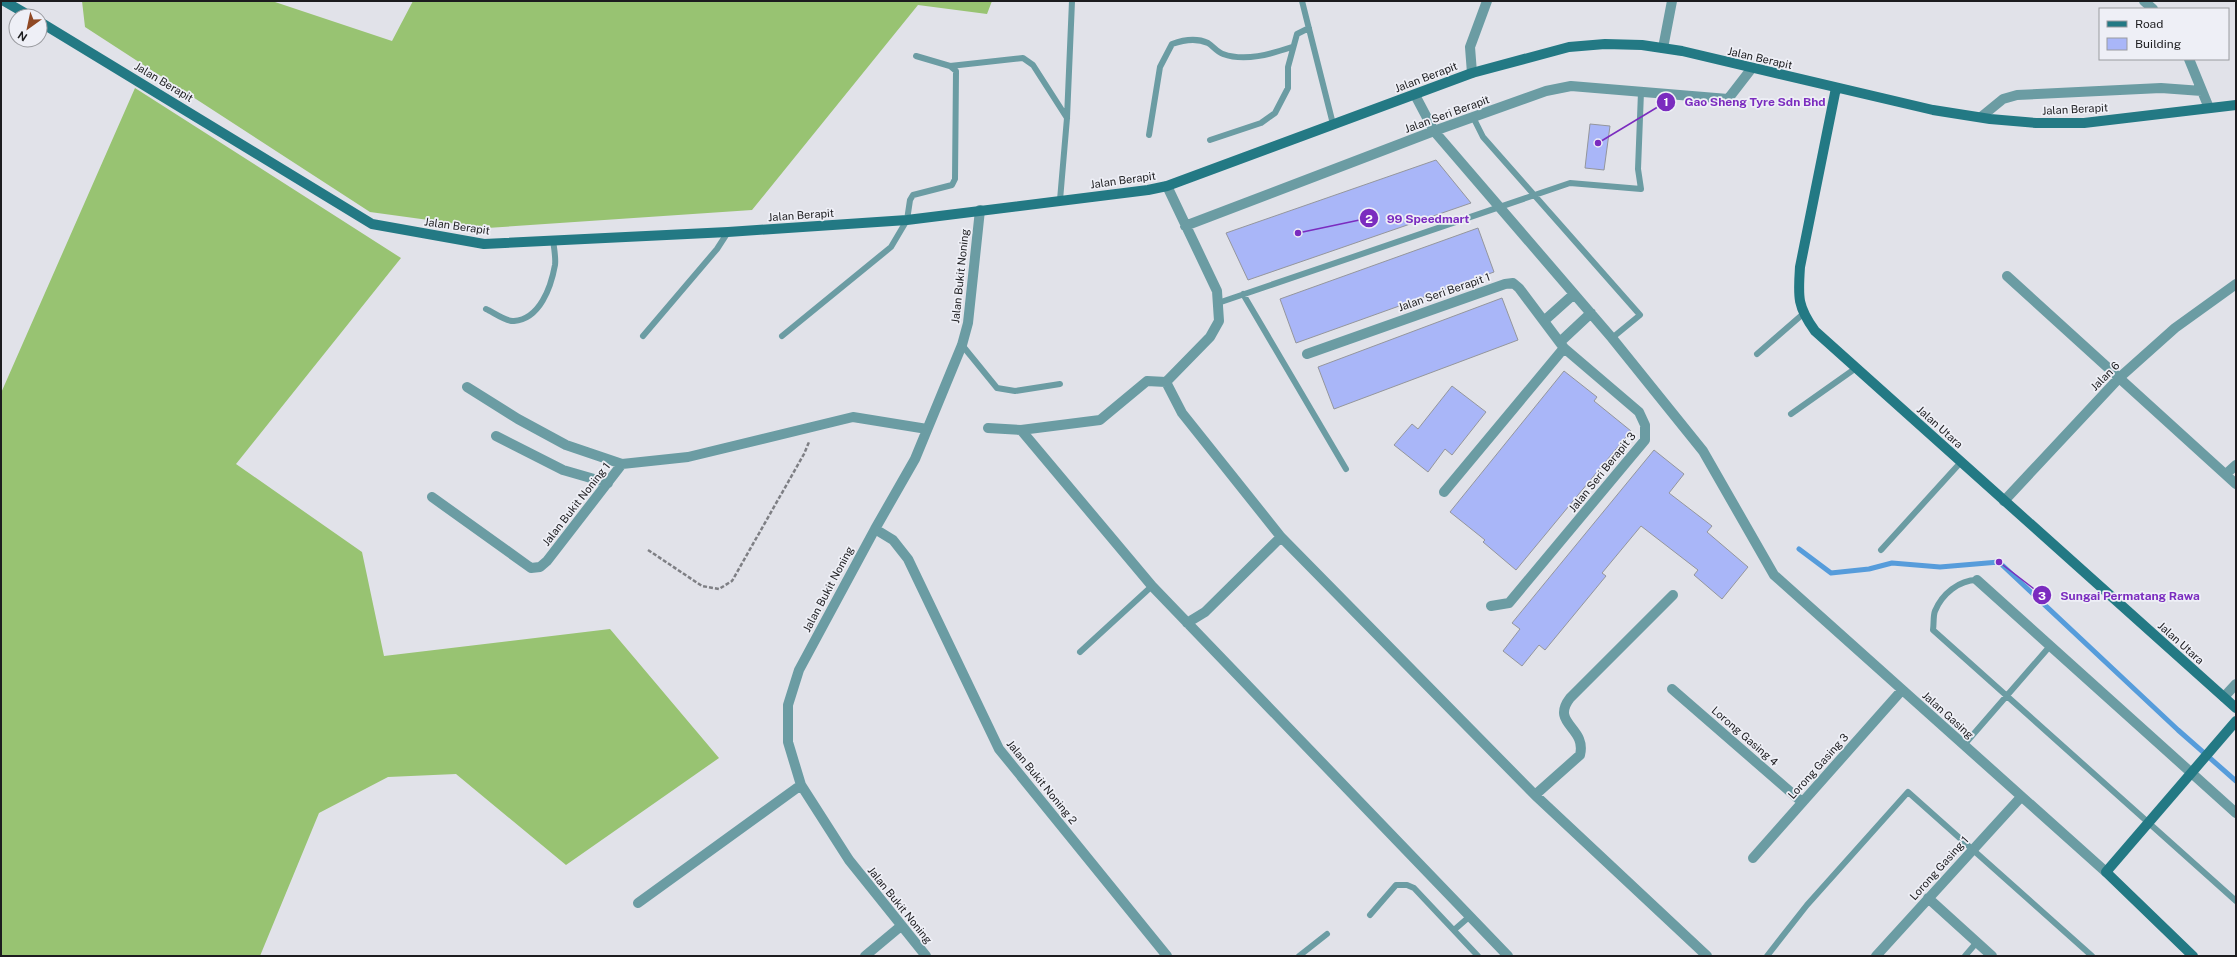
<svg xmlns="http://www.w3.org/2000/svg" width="2237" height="957" font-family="'Public Sans',sans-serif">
  <rect width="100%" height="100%" fill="#e1e2e9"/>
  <!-- forest -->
  <path fill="#98c372" d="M 82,1 L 272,1 L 392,41 L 413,1 L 992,1 L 987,14 L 918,5 L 752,210 L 487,228 L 370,212 L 85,27 Z
    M 135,88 L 401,258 L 236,464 L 362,552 L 384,656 L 610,629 L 719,758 L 566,865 L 456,774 L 388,777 L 319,813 L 260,956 L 1,956 L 1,393 Z"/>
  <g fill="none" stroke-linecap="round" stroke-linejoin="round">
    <!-- stream -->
    <path stroke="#569cdb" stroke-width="5" d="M 1799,549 L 1831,573 L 1869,569 L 1892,563 L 1940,567 L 1999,562 L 2178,730 L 2236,781"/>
  </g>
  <!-- building -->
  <path fill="#a9b6f8" stroke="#94969c" d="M 1590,124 L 1610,126 L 1604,170 L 1585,168 Z
    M 1436,160 L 1471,203 L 1248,280 L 1226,233 Z
    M 1478,228 L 1494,272 L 1296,343 L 1280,299 Z
    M 1502,298 L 1518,340 L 1334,409 L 1318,367 Z
    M 1564,371 L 1597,397 L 1594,401 L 1631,431 L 1516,570 L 1483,542 L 1485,540 L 1450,512 Z
    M 1452,386 L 1486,412 L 1452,455 L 1445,449 L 1428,472 L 1394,445 L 1412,424 L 1418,429 Z
    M 1654,450 L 1684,474 L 1669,493 L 1712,526 L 1707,532 L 1748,567 L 1722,599 L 1694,575 L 1698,570 L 1641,526 L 1602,573 L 1606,576 L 1545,650 L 1539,645 L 1522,666 L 1503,651 L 1520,629 L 1512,623 Z"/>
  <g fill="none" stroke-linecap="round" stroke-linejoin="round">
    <!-- path -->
    <path stroke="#7e7f84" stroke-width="2.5" stroke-dasharray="4 2" stroke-linecap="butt" d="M 648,550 L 702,586 L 719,589 L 732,581 L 804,454 L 809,442"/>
    <!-- lane -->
    <path stroke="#6b9ca3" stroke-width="6" d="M 1302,1 L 1333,124
      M 950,66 L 1023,58 L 1033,65 L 1067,118
      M 1473,117 L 1483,137 L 1640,315 L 1612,338
      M 1149,135 L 1160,67 L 1172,44 C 1183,40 1197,38 1208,43 C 1213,46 1217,52 1223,54 C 1245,62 1271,54 1292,47
      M 1210,140 L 1261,123 L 1275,113 L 1288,88 L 1288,67 L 1297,34 L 1309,28
      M 1060,200 L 1067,118 L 1072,1
      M 1243,294 L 1346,469
      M 1218,303 L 1570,183 L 1641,189 L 1638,169 L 1641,92
      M 486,309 C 493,312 506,322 514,321 C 540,319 551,287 555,265 C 556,258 554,248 553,240
      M 643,336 L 717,249 L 728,232
      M 782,336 L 891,247 L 907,220 L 910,200 L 913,195 L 952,185 L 955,179 L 956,71 L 950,66 L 916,56
      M 962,345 L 997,388 L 1015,391 L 1060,384
      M 1757,354 L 1803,314
      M 1791,414 L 1856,368
      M 1881,550 L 1961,462
      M 1977,580 C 1959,580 1942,594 1935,611 C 1933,616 1934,624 1933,630 L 2236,901
      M 1080,652 L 1152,586
      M 1964,745 L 2050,646
      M 1370,915 L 1396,885 L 1407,885 L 1414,888 L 1478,956
      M 1454,930 L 1469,917
      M 1299,956 L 1327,934
      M 1767,956 L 1807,905 L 1908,792 L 2092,956
      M 1965,956 L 1977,942"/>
    <!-- street -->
    <path stroke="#6b9ca3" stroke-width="10" d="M 2144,1 L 2153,9
      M 1663,48 L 1672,1
      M 2189,59 L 2209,108
      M 1472,73 L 1470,47 L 1487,1
      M 1415,95 L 1434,131 L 1612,338 L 1703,451 L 1774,575 L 2106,872
      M 1981,117 L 2003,99 L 2017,95 L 2161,88 L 2202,91
      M 1167,186 L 1217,291 L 1219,321 L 1210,337 L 1166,382 L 1182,413 L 1281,537 L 1535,795 L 1707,956
      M 1185,226 L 1434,131 L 1546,91 L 1571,86 L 1728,99 L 1752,68
      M 2007,276 L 2236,484
      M 1545,320 L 1574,294
      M 1560,342 L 1591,313
      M 1307,354 L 1505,284 L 1513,283 L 1519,288 L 1564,348 L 1639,412 L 1645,425 L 1645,440 L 1509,603 L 1491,606
      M 467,387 L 518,419 L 566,445 L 622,464
      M 988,428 L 1021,430 L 1100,420 L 1147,381 L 1166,382
      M 1021,430 L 1152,586 L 1508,956
      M 496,436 L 563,470 L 608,483
      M 2226,474 L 2236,465
      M 1444,492 L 1564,348
      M 432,497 L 531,568 L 540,567 L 547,561 L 622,464 L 688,457 L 853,417 L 927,429
      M 2004,501 L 2119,378 L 2175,328 L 2236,284
      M 875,529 L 893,540 L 908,559 L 999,749 L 1167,956
      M 1977,580 L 2236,813
      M 1187,623 L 1205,612 L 1281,537
      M 1672,689 L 1802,802
      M 2224,697 L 2236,684
      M 1535,795 L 1580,755 C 1587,727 1550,724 1570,698 L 1673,595
      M 1753,858 L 1902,690
      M 1928,898 L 1992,956
      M 638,903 L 801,785
      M 865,956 L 901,926
      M 926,956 L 849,860 L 801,785 L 788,742 L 788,705 L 799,670 L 875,529 L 915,459 L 962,345 L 968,323 L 980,210
      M 1876,956 L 2021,797"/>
    <!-- secondary -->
    <path stroke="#237984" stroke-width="10" d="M 4,1 L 30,16
      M 40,22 L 372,224 L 484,244 L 728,232 L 907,220 L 1148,190 L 1167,186 L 1472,73 L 1569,47 L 1605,44 L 1642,45 L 1682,51 L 1933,110 L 1990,119 L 2036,123 L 2084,123 L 2236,105
      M 1836,88 L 1800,267 C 1798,297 1797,306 1815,331 L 2236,708
      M 2193,956 L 2106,872 L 2236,721"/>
  </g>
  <g text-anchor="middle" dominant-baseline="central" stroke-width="3.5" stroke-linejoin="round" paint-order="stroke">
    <!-- street labels -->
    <g font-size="11" fill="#1c1c1f" stroke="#eeeff6">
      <text transform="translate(1760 58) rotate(13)">Jalan Berapit</text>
      <text transform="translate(1426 77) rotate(-21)">Jalan Berapit</text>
      <text transform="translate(164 82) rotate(31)">Jalan Berapit</text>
      <text transform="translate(2075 109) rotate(-3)">Jalan Berapit</text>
      <text transform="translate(1447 114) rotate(-20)">Jalan Seri Berapit</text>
      <text transform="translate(1123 180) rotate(-8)">Jalan Berapit</text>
      <text transform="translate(801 215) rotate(-4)">Jalan Berapit</text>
      <text transform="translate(457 226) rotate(8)">Jalan Berapit</text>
      <text transform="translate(960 276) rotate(-84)">Jalan Bukit Noning</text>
      <text transform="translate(1444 292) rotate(-19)">Jalan Seri Berapit 1</text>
      <text transform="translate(2105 376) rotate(-45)">Jalan 6</text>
      <text transform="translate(1940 427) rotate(42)">Jalan Utara</text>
      <text transform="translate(1602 472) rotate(-51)">Jalan Seri Berapit 3</text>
      <text transform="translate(576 504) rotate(-52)">Jalan Bukit Noning 1</text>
      <text transform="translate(828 589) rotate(-62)">Jalan Bukit Noning</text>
      <text transform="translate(2181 643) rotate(42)">Jalan Utara</text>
      <text transform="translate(1948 715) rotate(42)">Jalan Gasing</text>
      <text transform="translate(1745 736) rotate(41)">Lorong Gasing 4</text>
      <text transform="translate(1818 766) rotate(-48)">Lorong Gasing 3</text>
      <text transform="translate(1042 782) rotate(51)">Jalan Bukit Noning 2</text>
      <text transform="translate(1939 868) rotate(-48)">Lorong Gasing 1</text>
      <text transform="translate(900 905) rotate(51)">Jalan Bukit Noning</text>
    </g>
  </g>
  <!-- callouts -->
  <path fill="none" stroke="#7b2cbf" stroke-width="1.5" d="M1598 143L1666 102M1298 233L1369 218M1999 562L2042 595"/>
  <g fill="#7b2cbf" stroke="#eeeff6" stroke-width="1.5">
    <circle cx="1598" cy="143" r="4"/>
    <circle cx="1298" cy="233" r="4"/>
    <circle cx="1999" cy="562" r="4"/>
    <circle cx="1666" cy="102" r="10"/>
    <circle cx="1369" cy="218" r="10"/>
    <circle cx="2042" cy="595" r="10"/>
  </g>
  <g font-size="12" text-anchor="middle" font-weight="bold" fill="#fff">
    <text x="1666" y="106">1</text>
    <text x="1369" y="223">2</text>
    <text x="2042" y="600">3</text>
  </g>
  <g font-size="12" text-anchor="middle" font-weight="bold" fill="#7b2cbf" stroke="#eeeff6" stroke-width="3.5" stroke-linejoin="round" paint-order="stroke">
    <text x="1755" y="106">Gao Sheng Tyre Sdn Bhd</text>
    <text x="1428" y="223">99 Speedmart</text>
    <text x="2130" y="600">Sungai Permatang Rawa</text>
  </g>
  <!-- border -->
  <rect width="2237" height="957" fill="none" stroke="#1c1c1f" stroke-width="4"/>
  <!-- legend -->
  <rect x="2099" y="8" width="130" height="52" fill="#eeeff6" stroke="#9a9ba0"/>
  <rect x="2107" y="21" width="20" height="6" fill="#237984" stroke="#9a9ba0"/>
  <text x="2135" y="28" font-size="12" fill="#1c1c1f">Road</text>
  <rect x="2107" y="38" width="20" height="12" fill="#a9b6f8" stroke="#9a9ba0"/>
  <text x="2135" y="48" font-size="12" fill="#1c1c1f">Building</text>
  <!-- north arrow -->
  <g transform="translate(28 28) rotate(213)"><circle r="19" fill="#eeeff6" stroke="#9a9ba0"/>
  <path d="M0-3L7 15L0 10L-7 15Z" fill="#8f4824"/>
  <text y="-6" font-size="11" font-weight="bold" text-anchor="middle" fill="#1c1c1f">N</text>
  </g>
</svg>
